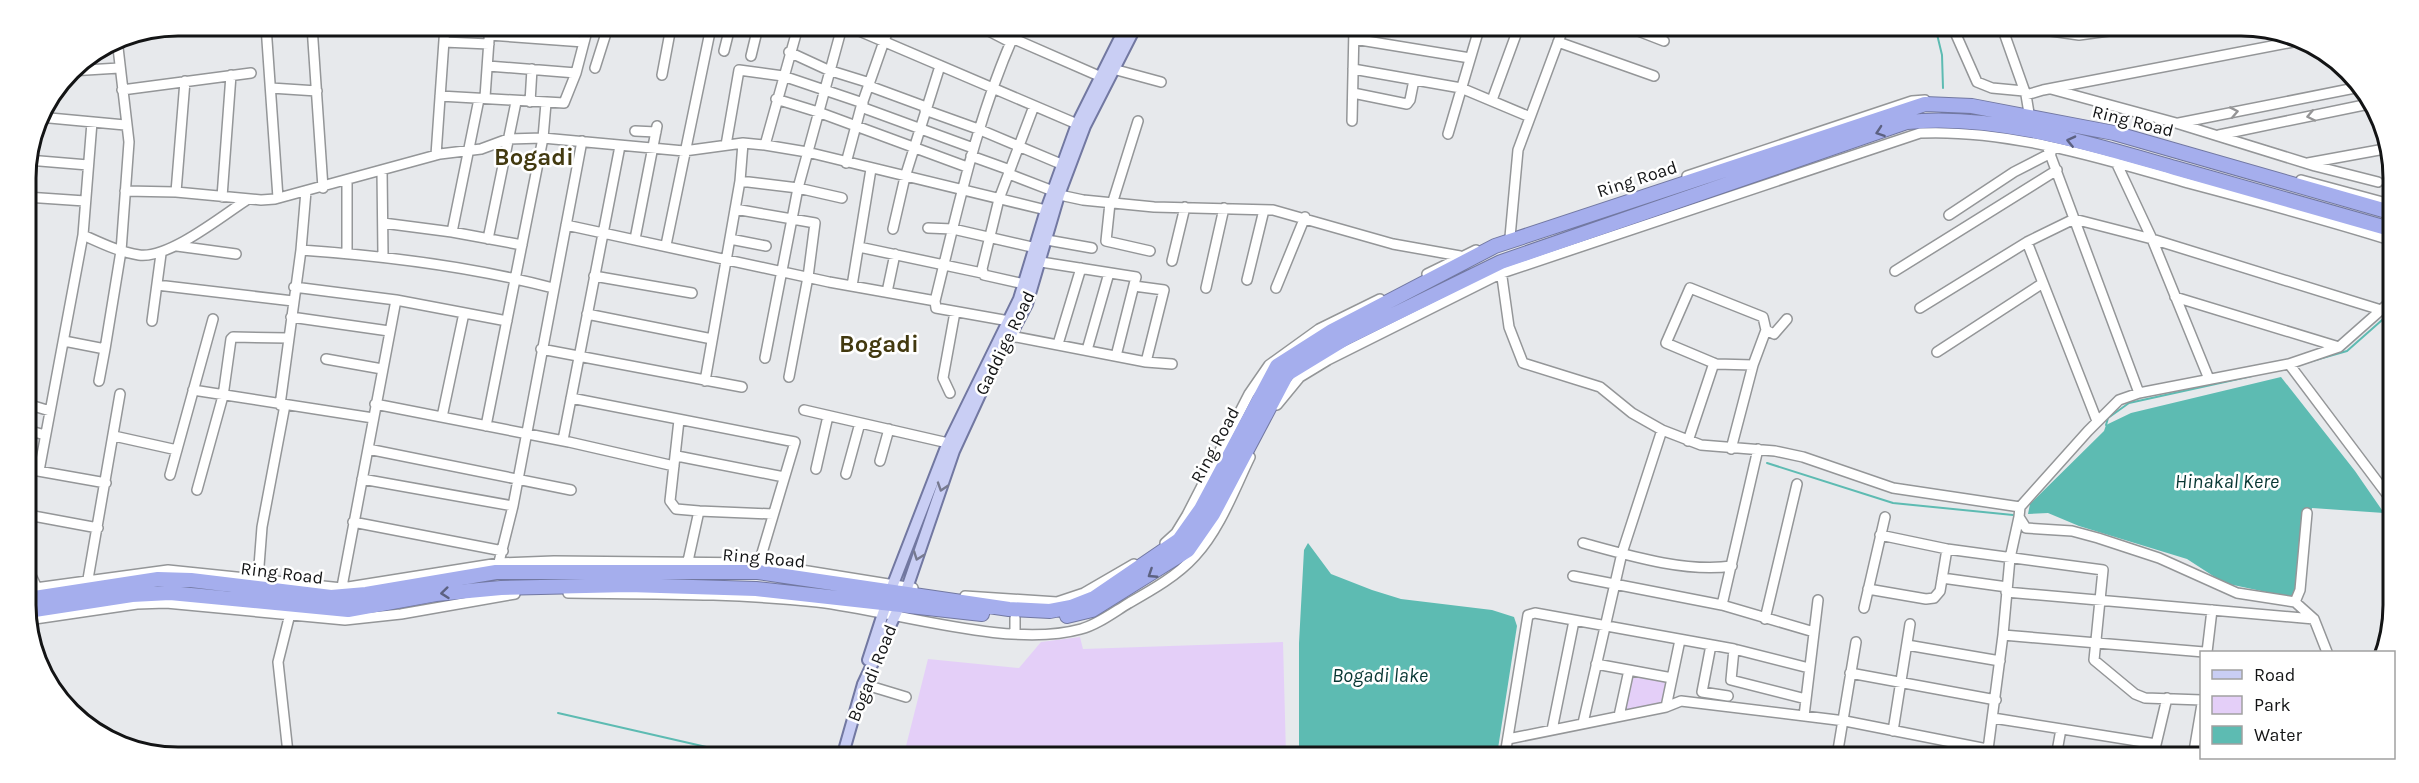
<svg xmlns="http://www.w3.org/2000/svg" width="2419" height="783" font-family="Karla,sans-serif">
  <rect width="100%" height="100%" fill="#e7e9ec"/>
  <!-- green -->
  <path fill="#e4cff8" d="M 1080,637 L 1083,649 L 1283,642 L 1286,755 L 904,754 L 928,659 L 1019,668 L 1041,642 Z
    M 1630,673 L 1668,679 L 1663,705 L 1621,714 Z"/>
  <!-- water -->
  <path fill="#5dbbb2" d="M 2281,377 L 2355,471 L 2384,513 L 2312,508 L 2299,599 L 2224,583 L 2187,559 L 2079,526 L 2048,513 L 2028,514 L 2030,504 L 2104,431 L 2106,425 L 2131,413 Z
    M 1308,543 L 1331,574 L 1372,590 L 1401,599 L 1492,610 L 1514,617 L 1517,626 L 1497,755 L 1299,755 L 1299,643 L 1304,550 Z"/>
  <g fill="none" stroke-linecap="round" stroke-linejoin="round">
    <!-- stream -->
    <path stroke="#5dbbb2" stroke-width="2" d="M 1936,30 L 1942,55 L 1943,88
      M 2298,365 L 2347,351 L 2390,313
      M 2106,425 L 2108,418 L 2129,403 L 2252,376
      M 1767,463 L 1893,503 L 2013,515
      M 558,713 L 737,754"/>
    <defs>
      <path id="minor" d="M 266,26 L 278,198
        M 312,26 L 323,188
        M 850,27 L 1077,124
        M 983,28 L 1010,42
        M 1633,29 L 1664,41
        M 1954,30 L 1977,82 L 1992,88 L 2024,91
        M 2003,30 L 2026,95 L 2030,119
        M 2044,30 L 2079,35 L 2116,30
        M 489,35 L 584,42
        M 1012,38 L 1099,76
        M 1354,39 L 1470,58
        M 444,42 L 489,44
        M 1558,42 L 1654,76
        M 724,51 L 730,27
        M 789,52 L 828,70 L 870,83
        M 751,56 L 758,27
        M 488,66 L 576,73
        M 595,68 L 608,27
        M 1113,69 L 1161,82
        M 1353,69 L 1461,88 L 1530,117
        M 70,71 L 119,68
        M 662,75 L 671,27
        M 869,86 L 926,107
        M 271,88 L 317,91
        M 2051,89 L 2176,123 L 2315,166 L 2378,182
        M 122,90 L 251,73
        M 1353,93 L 1407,104 L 1410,100 L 1414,80
        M 2026,95 L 2043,90 L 2298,41
        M 440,96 L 564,103 L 576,73 L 588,27
        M 485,97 L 490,26
        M 479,99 L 452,232 L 522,245
        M 776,99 L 818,112 L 967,167
        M 1492,100 L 1518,29
        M 530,102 L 532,69
        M 861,107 L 973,148
        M 925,110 L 978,129 L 1061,164
        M 39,117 L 125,125
        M 1352,121 L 1354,28
        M 2179,123 L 2360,87
        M 635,131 L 656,132
        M 1448,134 L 1479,29
        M 2219,135 L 2369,104
        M 726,145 L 739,70 L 783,76 L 863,103
        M 765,145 L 798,27
        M 2047,146 L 2139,393 L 2289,364 L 2339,347 L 2390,302
        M 436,155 L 445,26
        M 971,156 L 1010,170
        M 28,160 L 88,165
        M 2115,160 L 2152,239 L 2209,379
        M 846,163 L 861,107 L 889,27
        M 2308,163 L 2390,148
        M 382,170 L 383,255
        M 1009,174 L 1053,191
        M 1687,176 L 1912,101 L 1925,100
        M 2301,180 L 2390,204
        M 740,181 L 798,188 L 842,198
        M 125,191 L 176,192 L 261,200 L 275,199 L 440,154 L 481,149 L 508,139 L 543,138 L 684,151 L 743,143 L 765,145 L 807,152 L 1046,210
        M 306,191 L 301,250 C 387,256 470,266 553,288
        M 176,192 L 185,81
        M 1055,194 L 1083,200 L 1154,207 L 1273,210 L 1393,244 L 1460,256
        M 26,197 L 85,201
        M 222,197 L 231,75
        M 1110,203 L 1106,241 L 1150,251
        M 1112,204 L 1138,121
        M 735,209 L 815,223 L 808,277 L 789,377
        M 1949,215 L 2014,172 L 2051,153
        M 383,223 L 452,232
        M 566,225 L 829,282 L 930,300 L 935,301 L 936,308 L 1009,321
        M 928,228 L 953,229 L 1036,248
        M 893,229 L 905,177 L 940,66
        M 83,235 C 101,243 119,252 139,255 C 169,259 222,216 248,199
        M 1510,237 L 1518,150 L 1563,29
        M 488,239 L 516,102
        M 635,239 L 657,126
        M 730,239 L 766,246
        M 1047,240 L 1092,248
        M 2027,242 L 2097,421
        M 666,245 L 711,27
        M 177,246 L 236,254
        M 859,247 L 982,273
        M 347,253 L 347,180
        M 1172,261 L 1185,207
        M 1041,262 L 1136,277 L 1116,356
        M 1501,270 L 1509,327 L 1523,363 L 1600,387 L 1632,413 L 1662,430 L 1701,445 L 1775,451 L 1803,457 L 1893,488 L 2020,507 L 2019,517 L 2026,528 L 2072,531 L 2098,538 L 2159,558 L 2237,593 L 2295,602 L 2314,619 L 2327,652
        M 1895,271 L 2057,170
        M 1427,274 L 1476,250
        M 594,276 L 692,293
        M 1247,280 L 1264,210
        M 1024,284 L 984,275 L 982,269 L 999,199 L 1034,106
        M 157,285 L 293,301
        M 852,286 L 871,169
        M 1134,286 L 1164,290 L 1146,362
        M 294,287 L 396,300 L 507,321
        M 1206,288 L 1224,208
        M 1276,288 L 1305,217
        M 887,292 L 895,254
        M 2175,297 L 2339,347
        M 935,301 C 958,208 977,116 1017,28
        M 1920,308 L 2027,242 L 2074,219 L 2152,239 L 2381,310
        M 587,314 L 712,339
        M 291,317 L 389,331
        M 152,321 L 161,254
        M 1011,336 L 1146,362 L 1172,364
        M 64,341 L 105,349 L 121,251 L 129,142 L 117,39
        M 1058,344 L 1081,268
        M 541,349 L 742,387
        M 1087,350 L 1109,273
        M 1937,352 L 2043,283
        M 765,358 L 798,188 L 842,27
        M 326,359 L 382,369
        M 2289,364 L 2389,497
        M 1753,365 L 1716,364 L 1666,343 L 1690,288 L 1763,317 L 1766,330
        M 99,381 L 105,349
        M 705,381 L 740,181 L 743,143
        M 193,390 L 373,418
        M 950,393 L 943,378 L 955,312
        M 571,398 L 795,442 L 759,563
        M 27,404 L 50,411
        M 375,404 L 569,442 L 674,466
        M 280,405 L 301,250
        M 1277,405 L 1300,377 L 1328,360 L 1502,273 L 1920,133 C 2008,129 2105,159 2188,183 C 2256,201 2323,219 2390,240
        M 804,410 L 948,443
        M 442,417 L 464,313
        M 679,420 L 670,501 L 676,509 L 699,511 L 688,561
        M 486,426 L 543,138 L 546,103
        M 27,430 L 45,435
        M 114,436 L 177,450
        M 563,440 L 620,146
        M 1688,441 L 1714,363
        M 368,449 L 571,490
        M 1731,449 L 1753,365 L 1766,330 L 1774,334 L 1787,319
        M 677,456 L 784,477
        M 880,461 L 889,429
        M 27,469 L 106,483
        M 816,469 L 828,416
        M 39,471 L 83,235 L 92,122
        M 846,474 L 860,423
        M 170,475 L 213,319
        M 362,479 L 513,506
        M 197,490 L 223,396 L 231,339 L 233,337 L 288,338
        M 2020,507 L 2088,431 L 2119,400 L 2139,393
        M 699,511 L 773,514
        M 28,515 L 98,528
        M 353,522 L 503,551
        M 1880,535 L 1947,549 L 2103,570 L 2094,660 L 2135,694 L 2145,698 L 2202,700
        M 1165,543 L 1176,533 L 1187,515 L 1249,394 L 1269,365 L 1319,329 L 1380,299
        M 1583,543 C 1627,555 1686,573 1732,566
        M 498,566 L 513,506 L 582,141
        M 28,569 L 37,588
        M 1573,576 L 1722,605 L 1758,449
        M 1942,578 L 2007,587
        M 88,579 L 120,394
        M 258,579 L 262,527 L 285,405
        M 28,589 L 168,570 L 342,588 L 499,563 L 554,561 L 759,563 L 913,588
        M 1868,589 L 1926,599 L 1934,598 L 1940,591 L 1947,549
        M 341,592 L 396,300
        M 2006,592 L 2314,619
        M 568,593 C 651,594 734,593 817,602 C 894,611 1009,649 1081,629 C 1097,625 1114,612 1129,603 C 1152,590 1177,576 1195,556 C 1220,529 1234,490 1250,457
        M 965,596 L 1057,602 L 1084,593 L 1134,564
        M 2295,602 L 2300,590 L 2307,513
        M 1722,605 L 1814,632
        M 1864,608 L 1885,517
        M 1015,618 L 1015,634
        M 1765,619 L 1797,484
        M 28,620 L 137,604 L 166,603 L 345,620 L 401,614 L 515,594
        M 2003,635 L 2204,652
        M 1711,645 L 1702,692 L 1728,696
        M 1907,645 L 2000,661
        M 1734,649 L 1731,680 L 1806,699
        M 2207,652 L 2212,610
        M 1596,664 L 1672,678
        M 1850,673 L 1996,700
        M 863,684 L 906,697
        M 1666,707 L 1681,701 L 1845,721 L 1987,749
        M 1619,716 L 1629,670
        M 1804,716 L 1818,600
        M 1993,718 L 2156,744
        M 1583,723 L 1622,553 L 1662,430
        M 1552,730 L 1574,621
        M 1893,731 L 1910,624
        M 1508,739 L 1666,707 L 1680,640
        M 288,753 L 278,662 L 291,610
        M 1505,755 L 1528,615 L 1535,613 L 1734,649 L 1809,668
        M 1837,756 L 1856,642
        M 1987,757 L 2003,635 L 2010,558 L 2019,517
        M 2056,757 L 2061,729
        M 2153,757 L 2167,698
        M 2193,757 L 2202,704"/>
      <path id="major" d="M 868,660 L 890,592 L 945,450 L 1019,299 L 1046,210 L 1077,124 L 1125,28
        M 843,754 L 863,684 L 905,594 L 954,451 L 983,388 L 1027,304 L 1059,195 L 1085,126 L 1135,28"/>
      <path id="highway" d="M 28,599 L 158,579 L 191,580 L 331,597 L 366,594 L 496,572 L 758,572 L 1009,609 L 1050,611 L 1071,607 L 1094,598 L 1179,540 L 1201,509 L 1277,366 L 1332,331 L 1495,246 L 1925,104 L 1972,106 L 2114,133 L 2390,212
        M 28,611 L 132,595 L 170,593 L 348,610 L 436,594 L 501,588 L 629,585 L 756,589 L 982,614
        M 1067,616 L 1092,610 L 1188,550 L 1213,514 L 1287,374 L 1346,338 L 1501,262 L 1907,122 C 1994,113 2092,144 2175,168 C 2247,188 2319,209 2390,229"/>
    </defs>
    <!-- minor casing -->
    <use href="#minor" stroke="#949698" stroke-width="12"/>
    <!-- major casing -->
    <use href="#major" stroke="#7278a1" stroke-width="14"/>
    <!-- highway casing -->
    <use href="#highway" stroke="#7278a1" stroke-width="16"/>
    <!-- minor -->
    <use href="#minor" stroke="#fff" stroke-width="9"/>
    <!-- major -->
    <use href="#major" stroke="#c9cef4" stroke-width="10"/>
    <!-- highway -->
    <use href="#highway" stroke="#a5aeed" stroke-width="14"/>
  </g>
  <!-- one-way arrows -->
  <defs><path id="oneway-chevron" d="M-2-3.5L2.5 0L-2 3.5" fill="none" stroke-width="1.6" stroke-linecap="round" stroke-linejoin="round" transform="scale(1.5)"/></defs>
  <g stroke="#959596">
    <use href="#oneway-chevron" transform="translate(2234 112) rotate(-11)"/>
    <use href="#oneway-chevron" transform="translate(2311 116) rotate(168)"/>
  </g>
  <g stroke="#5c6181">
    <use href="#oneway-chevron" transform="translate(1880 132) rotate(161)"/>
    <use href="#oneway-chevron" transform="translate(2071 141) rotate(-167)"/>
    <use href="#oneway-chevron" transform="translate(1152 574) rotate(147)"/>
    <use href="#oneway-chevron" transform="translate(445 593) rotate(174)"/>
  </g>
  <g stroke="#777a90">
    <use href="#oneway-chevron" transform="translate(942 487) rotate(108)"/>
    <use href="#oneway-chevron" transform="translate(918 556) rotate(110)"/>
  </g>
  <g text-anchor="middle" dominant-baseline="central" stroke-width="5" stroke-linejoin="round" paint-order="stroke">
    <!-- street labels -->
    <g font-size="18" fill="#131415" stroke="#fff">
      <text transform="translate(2133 121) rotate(14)">Ring Road</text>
      <text transform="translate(1637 179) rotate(-18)">Ring Road</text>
      <text transform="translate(1005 343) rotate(-64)">Gaddige Road</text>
      <text transform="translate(1215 445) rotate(-62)">Ring Road</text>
      <text transform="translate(764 558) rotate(5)">Ring Road</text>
      <text transform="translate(282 573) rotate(7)">Ring Road</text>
      <text transform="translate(872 673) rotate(-68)">Bogadi Road</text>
    </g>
    <!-- water labels -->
    <g font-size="20" font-style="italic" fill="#083733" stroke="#fff">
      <text x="2227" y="481">Hinakal Kere</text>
      <text x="1380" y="675">Bogadi lake</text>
    </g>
    <!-- district labels -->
    <g font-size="24" font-weight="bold" fill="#42390f" stroke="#fff">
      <text x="534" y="157">Bogadi</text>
      <text x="879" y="344">Bogadi</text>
    </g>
  </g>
  <!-- crop -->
  <path d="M0 0H2419V783H0ZM178 36H2241A142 142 0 0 1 2383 178V605A142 142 0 0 1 2241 747H178A142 142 0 0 1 36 605V178A142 142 0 0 1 178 36Z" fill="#fff" fill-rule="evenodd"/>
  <path fill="none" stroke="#131415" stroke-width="3" d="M178 36H2241A142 142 0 0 1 2383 178V605A142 142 0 0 1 2241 747H178A142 142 0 0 1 36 605V178A142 142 0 0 1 178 36Z"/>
  <!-- legend -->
  <rect x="2200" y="651" width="195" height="108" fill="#ffffff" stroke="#a1a1a1" stroke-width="1.5"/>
  <rect x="2212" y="670" width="30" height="9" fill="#c9cef4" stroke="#a1a1a1" stroke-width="1.5"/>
  <text x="2254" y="681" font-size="18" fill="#131415">Road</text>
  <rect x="2212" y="696" width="30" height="18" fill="#e4cff8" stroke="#a1a1a1" stroke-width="1.5"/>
  <text x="2254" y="711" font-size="18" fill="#131415">Park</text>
  <rect x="2212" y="726" width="30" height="18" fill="#5dbbb2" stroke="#a1a1a1" stroke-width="1.5"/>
  <text x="2254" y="741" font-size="18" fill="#131415">Water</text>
</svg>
